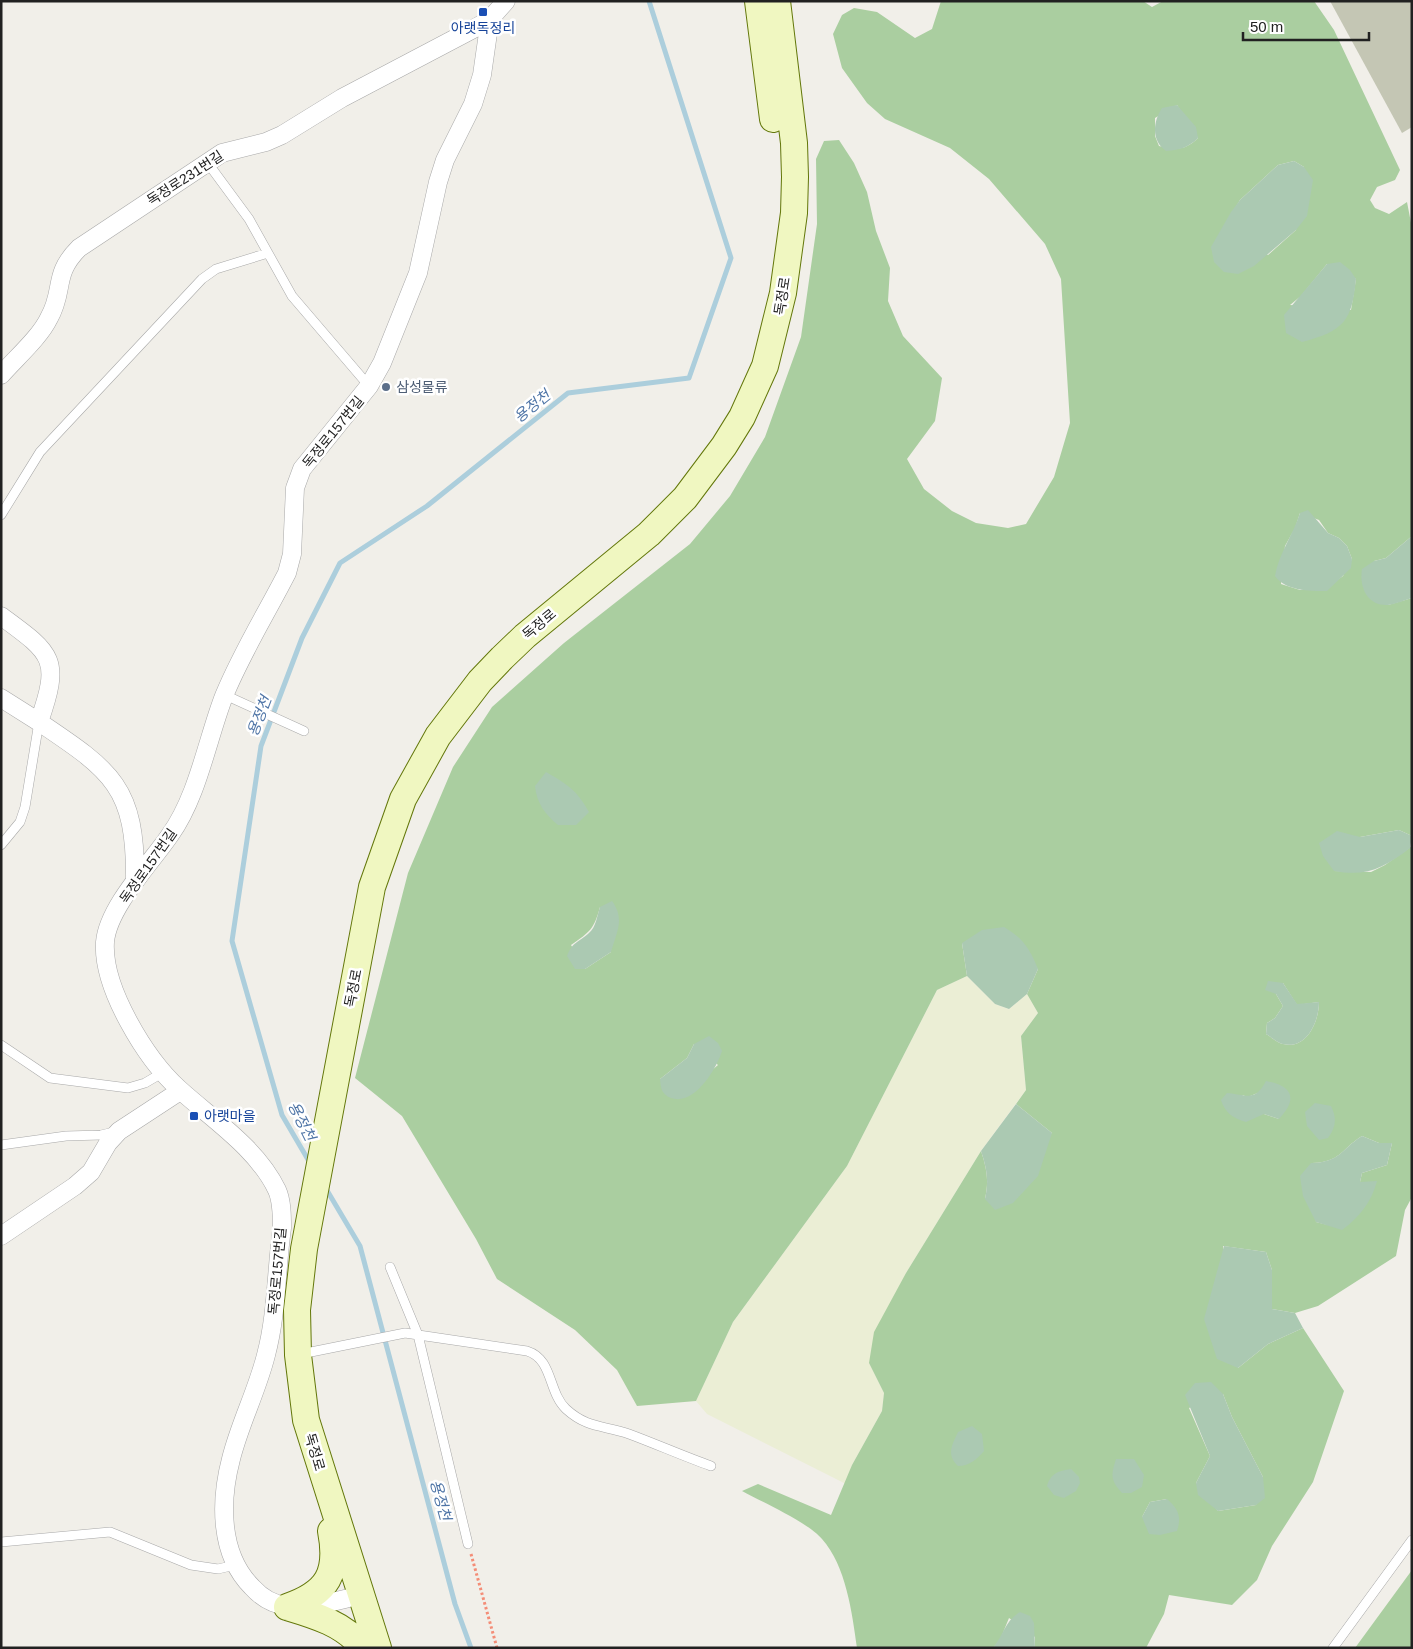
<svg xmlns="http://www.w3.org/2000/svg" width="1413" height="1649" font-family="Arial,'Noto Sans KR',sans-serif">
  <rect width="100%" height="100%" fill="#f1efe9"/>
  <!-- construction -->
  <path fill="#c4c6b4" d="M 1330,1 L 1412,1 L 1412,127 L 1402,133 Z"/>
  <!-- farmland -->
  <path fill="#ebeed5" d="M 967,976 L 995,1004 L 1009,1009 L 1027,994 L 1038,1013 L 1021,1036 L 1026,1090 L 981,1151 L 906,1273 L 869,1363 L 884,1393 L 882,1411 L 852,1465 L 846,1484 L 707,1414 L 696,1401 L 733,1322 L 847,1166 L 937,990 Z"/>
  <!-- forest -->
  <path fill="#aacea0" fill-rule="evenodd" d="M 941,1 L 1143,1 L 1152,7 L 1163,1 L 1314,1 L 1334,30 L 1400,170 L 1395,180 L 1377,187 L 1370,200 L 1375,208 L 1389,214 L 1407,202 L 1412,228 L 1412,536 L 1386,558 L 1374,561 L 1388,605 L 1412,598 L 1412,836 L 1399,830 L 1360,837 L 1334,871 L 1371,872 L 1385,865 L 1412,846 L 1412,1197 L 1405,1210 L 1396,1256 L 1318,1306 L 1295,1313 L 1272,1309 L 1272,1270 L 1266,1252 L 1223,1246 L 1238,1368 L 1268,1344 L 1303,1328 L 1344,1391 L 1313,1482 L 1272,1546 L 1257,1580 L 1232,1605 L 1169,1595 L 1164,1614 L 1146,1648 L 1035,1648 L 1035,1637 L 1009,1618 L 1000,1640 L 993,1648 L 857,1648 C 852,1612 846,1566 822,1539 C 809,1523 762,1502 742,1491 L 758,1484 L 831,1515 L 852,1465 L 882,1411 L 884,1393 L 869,1363 L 874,1332 L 906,1273 L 981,1151 C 987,1169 989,1181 985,1199 L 1052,1133 L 1016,1104 L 1026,1090 L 1021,1036 L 1038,1013 L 1027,994 L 1038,969 L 962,943 L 967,976 L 937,990 L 847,1166 L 733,1322 L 696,1401 L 637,1406 L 617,1370 L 575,1330 L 497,1279 L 476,1239 L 402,1116 L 355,1078 L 408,873 L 453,767 L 492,707 L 564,643 L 690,544 L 730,496 L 765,437 L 801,337 L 817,224 L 816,159 L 824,141 L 839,140 L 854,163 L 867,192 L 876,231 L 890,268 L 888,301 L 903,336 L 942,378 L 935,421 L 907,459 L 924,489 L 952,511 L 976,523 L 1008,528 L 1026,524 L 1054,477 L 1070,423 L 1061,279 L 1045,244 L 989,179 L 950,148 L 885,119 L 867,103 L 842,68 L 833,34 L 842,15 L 854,8 L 877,12 L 915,38 L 932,29 ZM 1177,105 L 1198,138 C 1185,151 1175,150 1159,146 L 1155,136 L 1155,118 ZM 1294,161 L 1304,167 L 1296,230 L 1268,255 L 1222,230 L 1240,200 L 1278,165 ZM 1327,264 L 1356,279 L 1351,310 L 1290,305 L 1301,296 ZM 1300,513 L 1319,520 L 1328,533 L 1339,538 L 1347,546 L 1352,559 L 1343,576 L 1333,583 L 1300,590 L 1281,584 L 1285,546 L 1295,528 ZM 600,907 L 611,952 L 585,969 L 571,945 C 590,932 594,929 600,907 ZM 1283,983 L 1297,1005 L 1319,1002 C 1319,1021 1307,1050 1283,1044 C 1278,1043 1271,1037 1266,1034 L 1267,1023 L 1275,1018 L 1283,1006 L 1276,994 ZM 694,1044 L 718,1065 L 711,1071 L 660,1079 L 687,1058 ZM 1260,1092 L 1279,1119 L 1264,1114 L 1242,1095 L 1248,1097 ZM 1362,1136 L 1379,1143 L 1392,1143 L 1387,1165 L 1362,1173 L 1360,1182 L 1328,1225 L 1316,1222 L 1312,1163 C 1341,1162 1340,1150 1362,1136 ZM 1223,1394 L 1232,1417 L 1263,1477 L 1256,1505 L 1218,1511 L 1196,1483 L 1210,1456 L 1189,1408 ZM 1167,1499 L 1142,1517 L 1150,1502 Z
    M 1412,1570 L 1412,1648 L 1355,1648 Z"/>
  <!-- cemetery -->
  <path fill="#abc9b2" d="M 1177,105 L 1196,127 L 1198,138 C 1188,148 1179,150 1166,151 C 1151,140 1153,122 1162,108 Z
    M 1294,161 L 1304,167 L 1313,180 L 1307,216 L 1296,230 L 1254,266 L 1238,274 L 1224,272 L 1214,262 L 1211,247 L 1231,212 L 1240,200 L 1278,165 Z
    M 1340,262 L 1350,270 L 1356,279 C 1352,321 1344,331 1302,342 L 1286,333 L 1284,315 L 1327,264 Z
    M 1308,510 L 1328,533 L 1339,538 L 1347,546 L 1352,559 L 1351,568 L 1327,591 C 1309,591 1286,591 1275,576 C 1279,553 1293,535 1300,513 Z
    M 1412,536 L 1412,598 C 1405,600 1396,604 1388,605 C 1367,606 1359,587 1362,569 L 1374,561 L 1386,558 Z
    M 546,772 C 567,784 577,790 589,812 L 576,825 L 558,825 C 545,814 537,804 535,786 Z
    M 1399,830 L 1412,836 L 1410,848 C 1384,868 1367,877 1334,871 L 1323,856 L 1319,843 L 1337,831 L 1360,837 Z
    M 612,901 C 625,919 617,931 611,952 L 585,969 L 575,969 L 567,956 C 573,941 578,943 589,933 C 596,927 597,916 600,907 Z
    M 1004,927 C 1023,938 1030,949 1038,969 L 1027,994 L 1009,1009 L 995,1004 L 967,976 L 962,943 L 982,930 Z
    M 1268,981 L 1283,983 L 1297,1004 L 1319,1002 C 1319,1021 1307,1050 1283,1044 C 1278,1043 1271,1037 1266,1034 L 1267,1023 L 1275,1018 L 1283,1006 L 1276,994 L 1265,990 Z
    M 709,1036 L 718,1043 L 722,1051 C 716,1070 694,1106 671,1098 C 661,1094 661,1088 660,1079 L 687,1058 L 694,1044 Z
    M 1266,1081 C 1293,1086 1298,1099 1279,1119 L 1264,1114 L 1246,1122 C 1233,1118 1225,1113 1221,1100 L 1227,1093 C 1247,1095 1255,1102 1266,1081 Z
    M 1315,1103 L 1331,1106 C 1337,1118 1336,1127 1328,1138 L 1319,1140 L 1307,1126 L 1305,1112 Z
    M 1016,1104 L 1052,1133 L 1038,1176 L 1013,1203 L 995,1210 L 985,1199 C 989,1181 987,1169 981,1151 Z
    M 1362,1136 L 1379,1143 L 1392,1143 L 1387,1165 L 1362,1173 L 1360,1182 L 1377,1181 C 1372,1201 1359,1218 1342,1230 L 1316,1222 L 1303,1196 L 1300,1176 L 1311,1163 C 1341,1162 1340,1150 1362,1136 Z
    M 1224,1246 L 1266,1252 L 1272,1270 L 1272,1309 L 1295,1313 L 1303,1328 L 1268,1344 L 1238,1368 L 1217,1359 L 1204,1319 Z
    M 1211,1382 L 1223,1394 L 1232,1417 L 1263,1477 L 1265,1498 L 1256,1505 L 1218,1511 L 1198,1495 L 1196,1483 L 1210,1456 L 1185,1395 L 1195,1383 Z
    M 972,1426 L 982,1434 L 984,1451 C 977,1459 970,1466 958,1466 C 946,1455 952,1445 958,1432 Z
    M 1116,1459 L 1134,1459 L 1144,1475 L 1142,1487 L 1131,1493 L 1122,1493 C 1110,1480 1111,1475 1116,1459 Z
    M 1071,1469 L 1079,1477 L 1080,1483 L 1076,1491 L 1064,1498 L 1054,1495 L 1047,1486 C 1051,1473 1058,1471 1071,1469 Z
    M 1167,1499 C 1178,1509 1182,1516 1177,1531 L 1160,1535 L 1149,1534 L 1142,1517 L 1150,1502 Z
    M 1020,1612 L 1030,1616 L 1034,1623 L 1035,1648 L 993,1648 C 1004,1634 1005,1621 1020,1612 Z"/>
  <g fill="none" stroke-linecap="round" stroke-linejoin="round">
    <!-- stream -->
    <path stroke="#accedc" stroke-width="5" d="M 310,1163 L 282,1115 L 232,941 L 261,746 L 302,638 L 340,563 L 427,506 L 568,393 L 689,378 L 731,258 L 649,1
      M 325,1187 L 360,1246 L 455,1604 L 471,1648"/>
    <defs>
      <path id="lane" d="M 207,162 L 249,219 L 292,296 L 369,386
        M 1,515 L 40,452 L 202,279 L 216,269 L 268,253
        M 225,695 L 304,731
        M 1,845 L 20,822 L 25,807 L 39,722
        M 1,1045 L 50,1078 L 128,1088 L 145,1083 L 162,1073
        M 1,1145 L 66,1136 L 101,1135 L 114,1132
        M 390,1267 L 418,1335 L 468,1544
        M 301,1354 L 405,1333 L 527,1351 C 553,1359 548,1392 566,1409 C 588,1429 604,1425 629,1434 C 656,1444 683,1456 711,1466
        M 1,1542 L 110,1532 L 191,1565 L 218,1569 L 235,1565
        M 1333,1648 L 1412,1540"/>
      <path id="street" d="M 1,375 C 16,358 40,337 49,318 C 65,290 52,275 79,248 L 222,153 L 266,142 L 282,135 L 342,98 L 477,27 L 490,19 L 506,1
        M 1,616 C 53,654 61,659 39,722 C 112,771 136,787 135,880
        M 1,698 L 39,722
        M 1,1236 L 75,1186 L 91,1172 L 108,1143 L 119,1131 L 180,1091
        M 362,1595 C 338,1600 312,1609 288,1606 C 274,1605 261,1597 252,1587 C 219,1554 220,1501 231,1459 C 240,1423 257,1391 266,1355 C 277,1314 276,1270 282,1228 C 282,1216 282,1201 277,1190 C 257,1148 212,1119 179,1089 C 146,1059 102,988 105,942 C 108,907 151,863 170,835 C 198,796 207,740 224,696 C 241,654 266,614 287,573 L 292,554 L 295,488 L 302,469 L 369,386 L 382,363 L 418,273 L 438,182 L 445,160 L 473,104 L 482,75 L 490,19"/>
      <path id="secondary" d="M 758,1 L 773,119
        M 287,1607 C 328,1593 339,1573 331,1531
        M 287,1607 C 314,1615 345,1624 363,1648
        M 378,1648 L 306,1420 L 298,1355 L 297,1310 L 304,1249 L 372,887 L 403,799 L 438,736 L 480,681 L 502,658 L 525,636 L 649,534 L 685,498 L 724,446 L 742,417 L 765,366 L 783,293 L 794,213 L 795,177 L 794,143 L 777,1"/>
    </defs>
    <!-- lane casing -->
    <use href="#lane" stroke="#a8a8a8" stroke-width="10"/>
    <!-- street casing -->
    <use href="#street" stroke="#a8a8a8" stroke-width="19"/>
    <!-- secondary casing -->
    <use href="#secondary" stroke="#63770a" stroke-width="28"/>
    <!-- path -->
    <path stroke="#f48d77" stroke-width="3" stroke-dasharray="2.5 2.5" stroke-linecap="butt" d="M 471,1554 L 497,1648"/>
    <!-- lane -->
    <use href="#lane" stroke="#fff" stroke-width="9"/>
    <!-- street -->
    <use href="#street" stroke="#fff" stroke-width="18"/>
    <!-- secondary -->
    <use href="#secondary" stroke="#f0f7c1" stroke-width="26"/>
  </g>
  <!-- markers -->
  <g fill="#1a4fb4" stroke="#fff" stroke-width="2">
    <rect x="478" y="7" width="10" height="10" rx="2.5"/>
    <rect x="189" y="1111" width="10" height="10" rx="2.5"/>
  </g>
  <circle fill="#5c6f8a" stroke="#fff" stroke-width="2" cx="386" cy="387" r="5"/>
  <g text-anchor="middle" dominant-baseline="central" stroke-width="5" stroke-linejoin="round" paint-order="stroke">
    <!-- transit labels -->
    <g font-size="14" fill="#164399" stroke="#fff">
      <text x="483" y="28">아랫독정리</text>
      <text x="204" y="1116" text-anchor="start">아랫마을</text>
    </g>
    <!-- street labels -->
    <g font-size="14" fill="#212121" stroke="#fff">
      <text transform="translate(185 178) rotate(-33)">독정로231번길</text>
      <text transform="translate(782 296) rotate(-81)">독정로</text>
      <text transform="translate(333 432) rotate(-51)">독정로157번길</text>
      <text transform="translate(539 624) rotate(-40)">독정로</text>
      <text transform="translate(148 866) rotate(-55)">독정로157번길</text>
      <text transform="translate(353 988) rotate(-79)">독정로</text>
      <text transform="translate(277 1271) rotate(-85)">독정로157번길</text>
      <text transform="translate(315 1452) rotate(74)">독정로</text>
    </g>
    <!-- service labels -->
    <g font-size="14" fill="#4e5e75" stroke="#fff" text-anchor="start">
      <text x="396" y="387">삼성물류</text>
    </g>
    <!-- water labels -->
    <g font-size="15" font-style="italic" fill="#4e74a6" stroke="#fff">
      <text transform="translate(532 406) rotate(-39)">용정천</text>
      <text transform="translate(259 716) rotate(-69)">용정천</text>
      <text transform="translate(302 1121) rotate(63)">용정천</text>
      <text transform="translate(441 1500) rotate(75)">용정천</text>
    </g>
  </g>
  <!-- border -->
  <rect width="1413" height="1649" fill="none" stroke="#212121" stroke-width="5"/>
  <!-- scale -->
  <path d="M1243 32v8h126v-8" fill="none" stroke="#212121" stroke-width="2.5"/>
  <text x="1250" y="32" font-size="15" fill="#212121" stroke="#ffffff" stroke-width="4" paint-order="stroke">50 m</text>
</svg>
